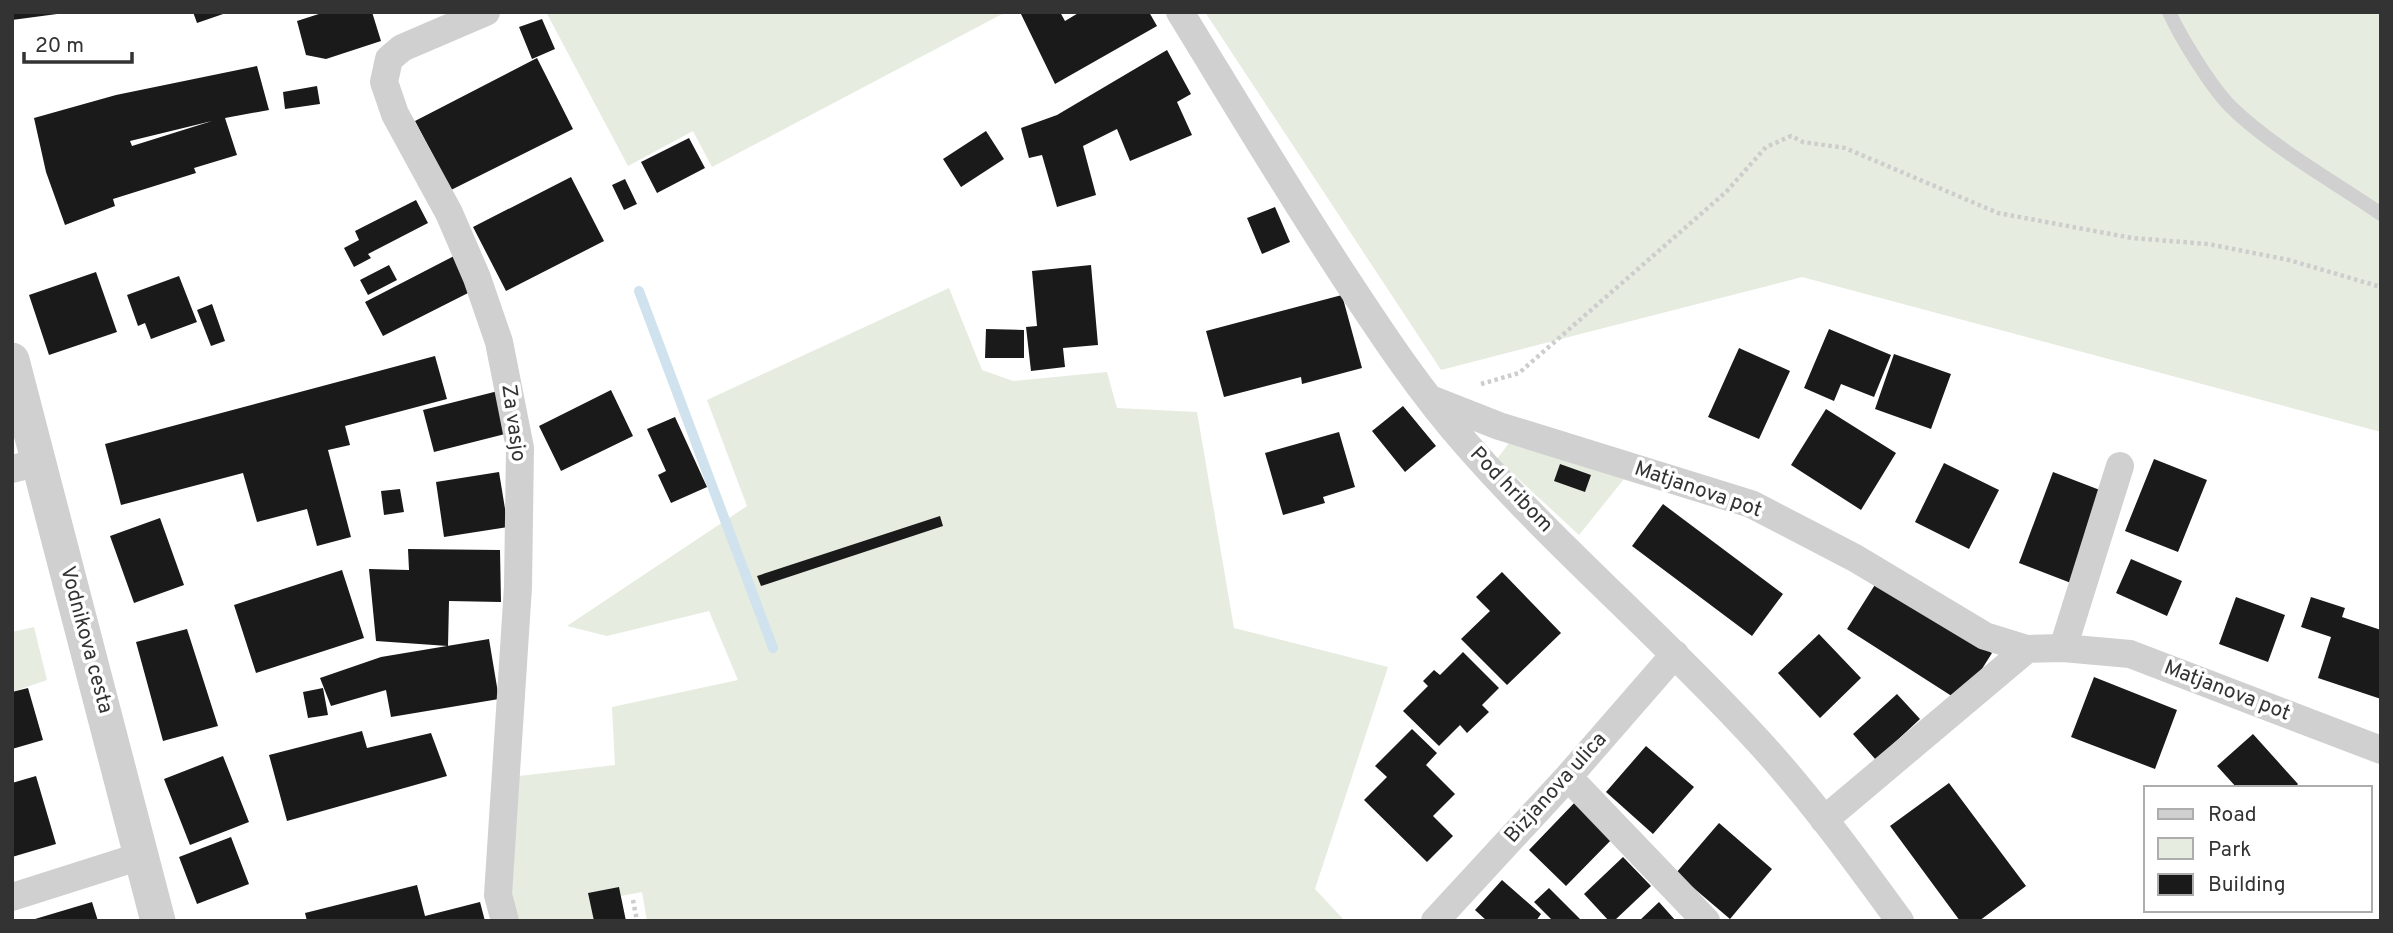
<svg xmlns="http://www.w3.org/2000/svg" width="2393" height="933" font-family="Overpass,sans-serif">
  <rect width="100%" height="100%" fill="#fff"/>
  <!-- green -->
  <path fill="#e6ecdf" d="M 546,12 L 1006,12 L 712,167 L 693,131 L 628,166 Z
    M 1205,12 L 2381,12 L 2381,432 L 1802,277 L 1441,370 Z
    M 949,288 L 982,370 L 1013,381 L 1107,372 L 1117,408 L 1197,412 L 1234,628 L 1388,667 L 1315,889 L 1345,921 L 647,921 L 642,892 L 621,896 L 619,887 L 589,893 L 594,921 L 516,921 L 511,903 L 519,776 L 615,765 L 612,707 L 738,680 L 709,611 L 607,636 L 567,626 L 747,506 L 707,400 Z
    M 1509,443 L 1624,479 L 1579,535 L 1497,459 Z
    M 34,627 L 47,680 L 12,692 L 12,632 Z"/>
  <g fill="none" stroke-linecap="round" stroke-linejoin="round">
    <!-- stream -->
    <path stroke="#cfe2ee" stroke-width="10" d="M 639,291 L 773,648"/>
  </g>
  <!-- building -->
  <path fill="#1a1a1a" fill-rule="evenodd" d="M 12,12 L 56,12 L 57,14 L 12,20 Z
    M 193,12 L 226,12 L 226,13 L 197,23 Z
    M 325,12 L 372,12 L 381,41 L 326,59 L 306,55 L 297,21 Z
    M 1020,12 L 1060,12 L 1065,21 L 1080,12 L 1149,12 L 1157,26 L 1055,84 Z
    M 542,19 L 555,49 L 532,59 L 519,27 Z
    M 1167,50 L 1191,94 L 1177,102 L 1192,135 L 1130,161 L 1117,129 L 1083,146 L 1096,195 L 1057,207 L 1042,155 L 1029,158 L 1021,128 L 1057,115 Z
    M 537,58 L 573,129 L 451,190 L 415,121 Z
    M 257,66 L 269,110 L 225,118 L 237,155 L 194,168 L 196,173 L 113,199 L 115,206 L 65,225 L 46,172 L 34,118 L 116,95 ZM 212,121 L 132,146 L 130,141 Z
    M 317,86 L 320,104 L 285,109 L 283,92 Z
    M 986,131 L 1004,159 L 961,187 L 943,159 Z
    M 689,138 L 705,168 L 657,193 L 641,162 Z
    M 571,177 L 604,241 L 506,291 L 473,227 Z
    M 625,179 L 637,204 L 624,210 L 612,185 Z
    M 416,200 L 428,223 L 368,254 L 371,258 L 354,267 L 344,248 L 359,240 L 355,231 Z
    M 1275,207 L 1290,242 L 1262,254 L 1247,218 Z
    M 454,256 L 472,291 L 383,336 L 365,302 Z
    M 389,265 L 397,280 L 368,295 L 360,280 Z
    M 1091,265 L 1098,345 L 1063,348 L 1065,367 L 1031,371 L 1026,327 L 1037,326 L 1032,271 Z
    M 96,272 L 117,332 L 49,355 L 29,295 Z
    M 179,276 L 197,322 L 151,339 L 145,323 L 138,326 L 127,295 Z
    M 1342,295 L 1362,368 L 1302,384 L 1301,377 L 1224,397 L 1206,331 Z
    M 212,304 L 225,341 L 211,346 L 197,310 Z
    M 986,329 L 1024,330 L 1024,358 L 985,358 Z
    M 1829,329 L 1891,355 L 1874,397 L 1841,384 L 1834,401 L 1804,388 Z
    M 1739,348 L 1790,371 L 1759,439 L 1708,417 Z
    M 1894,354 L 1951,374 L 1931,429 L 1875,409 Z
    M 435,356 L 447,399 L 345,426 L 350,445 L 328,450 L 351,537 L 317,546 L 307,509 L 257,522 L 243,473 L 121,505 L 105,444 Z
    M 611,390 L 633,436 L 561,471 L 539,426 Z
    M 498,391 L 509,433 L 434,452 L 423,410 Z
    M 1403,406 L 1436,446 L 1405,472 L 1372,431 Z
    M 1826,409 L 1896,453 L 1861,510 L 1791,465 Z
    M 675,417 L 707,487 L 671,503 L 658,475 L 666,471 L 647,429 Z
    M 1339,432 L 1355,487 L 1323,497 L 1325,503 L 1283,515 L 1265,453 Z
    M 2154,459 L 2207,480 L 2178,552 L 2125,531 Z
    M 1944,463 L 1999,490 L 1969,549 L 1915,522 Z
    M 1560,464 L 1591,475 L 1585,492 L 1554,481 Z
    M 499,472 L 508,527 L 444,537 L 436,482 Z
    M 2053,472 L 2105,492 L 2071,583 L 2019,563 Z
    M 400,489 L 404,512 L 384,515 L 381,491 Z
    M 1663,504 L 1783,594 L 1752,636 L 1632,546 Z
    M 940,516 L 943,526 L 761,586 L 757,576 Z
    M 160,518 L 184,585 L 134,603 L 110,536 Z
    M 408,549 L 500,550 L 501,602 L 449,601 L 448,646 L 376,641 L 369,569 L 409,570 Z
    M 2131,559 L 2182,581 L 2167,616 L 2116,593 Z
    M 342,570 L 364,638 L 256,673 L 234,605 Z
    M 1502,572 L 1561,633 L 1507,685 L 1461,639 L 1490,611 L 1476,597 Z
    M 1878,580 L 1992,653 L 1961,702 L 1847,629 Z
    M 2236,597 L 2285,615 L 2268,662 L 2219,644 Z
    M 2311,597 L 2345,608 L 2342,617 L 2381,630 L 2381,699 L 2318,678 L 2331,637 L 2301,627 Z
    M 187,629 L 218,726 L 163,741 L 136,642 Z
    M 1819,634 L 1861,678 L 1820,718 L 1778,673 Z
    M 489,639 L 499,699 L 391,717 L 386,690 L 331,706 L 320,678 L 381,657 Z
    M 1463,652 L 1499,688 L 1482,705 L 1489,712 L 1467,733 L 1460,725 L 1439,746 L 1403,711 L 1428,686 L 1423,681 L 1434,670 L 1440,675 Z
    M 2094,677 L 2177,710 L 2155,769 L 2071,737 Z
    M 28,688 L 43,740 L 12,749 L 12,692 Z
    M 323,688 L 328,715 L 308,718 L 303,692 Z
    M 1897,694 L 1920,719 L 1876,760 L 1853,734 Z
    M 1412,729 L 1437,753 L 1426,765 L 1455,794 L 1433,816 L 1453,836 L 1427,862 L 1364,800 L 1387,777 L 1375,766 Z
    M 362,731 L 367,748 L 431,733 L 447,776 L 287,821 L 269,755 Z
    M 2253,734 L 2298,784 L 2295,788 L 2237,788 L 2217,766 Z
    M 1646,746 L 1694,787 L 1653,834 L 1606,792 Z
    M 223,756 L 249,822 L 190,845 L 164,779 Z
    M 36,776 L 56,844 L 12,857 L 12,783 Z
    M 1949,783 L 2026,886 L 1979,921 L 1960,921 L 1890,826 Z
    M 1578,799 L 1615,836 L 1566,886 L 1529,850 Z
    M 1719,823 L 1772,869 L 1730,919 L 1676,873 Z
    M 231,837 L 249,884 L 197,904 L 179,857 Z
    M 1623,857 L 1651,886 L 1614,921 L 1609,921 L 1584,894 Z
    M 1502,880 L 1541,914 L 1536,921 L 1487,921 L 1475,910 Z
    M 417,885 L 425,916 L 480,902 L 485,921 L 307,921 L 305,913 Z
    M 619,887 L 626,921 L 594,921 L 588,893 Z
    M 1549,888 L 1582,921 L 1551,921 L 1552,920 L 1534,902 Z
    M 92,902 L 98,921 L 35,921 L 35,919 Z
    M 1659,902 L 1676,921 L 1639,921 Z"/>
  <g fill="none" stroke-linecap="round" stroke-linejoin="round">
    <!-- path -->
    <path stroke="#cdcdcd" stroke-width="4.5" stroke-dasharray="3.5 3.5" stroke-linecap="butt" d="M 1481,384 L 1519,373 L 1726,192 L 1766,147 L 1791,136 L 1803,142 L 1845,148 L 1998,213 L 2132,238 L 2208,244 L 2289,260 L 2381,287
      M 633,900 L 637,921"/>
    <!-- service -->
    <path stroke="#d0d0d0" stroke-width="14" d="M 2169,12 C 2181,38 2211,87 2231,107 C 2272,147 2333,181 2381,214"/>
    <!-- minor -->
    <path stroke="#d0d0d0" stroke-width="28" d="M 486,12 L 402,48 L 389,59 L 384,82 L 395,114 L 449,213 L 477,278 L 499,342 L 520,448 L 518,587 L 498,895 L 505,921
      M 1180,12 C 1234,100 1287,189 1344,276 C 1382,334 1421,393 1468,446 C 1555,545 1657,632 1747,729 C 1803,788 1852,855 1900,921
      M 1433,400 L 1499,426 L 1751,504 L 1855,558 L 1985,636 L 2027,649 L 2063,648 L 2130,654 L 2381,750
      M 12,469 L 40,462
      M 2063,648 L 2120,466
      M 1568,777 L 1706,921
      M 1824,820 L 2027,649
      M 12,897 L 141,856
      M 1435,921 L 1568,777 L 1675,654"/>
    <!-- tertiary -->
    <path stroke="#d0d0d0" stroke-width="35" d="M 12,360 L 158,921"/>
  </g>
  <g text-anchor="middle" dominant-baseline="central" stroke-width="7" stroke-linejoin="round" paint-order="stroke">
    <!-- street labels -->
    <g font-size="21" fill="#333" stroke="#fff">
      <text transform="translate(513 423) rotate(82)">Za vasjo</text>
      <text transform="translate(1511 490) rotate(46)">Pod hribom</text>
      <text transform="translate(1698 490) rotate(19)">Matjanova pot</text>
      <text transform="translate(86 640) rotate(75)">Vodnikova cesta</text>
      <text transform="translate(2227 691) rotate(21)">Matjanova pot</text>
      <text transform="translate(1556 788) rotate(-48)">Bizjanova ulica</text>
    </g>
  </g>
  <!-- border -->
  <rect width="2393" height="933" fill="none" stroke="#333333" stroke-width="28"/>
  <!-- legend -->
  <rect x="2144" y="786" width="228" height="126" fill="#ffffff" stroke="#adadad" stroke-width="2"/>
  <rect x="2158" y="809" width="35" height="10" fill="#d0d0d0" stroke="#adadad" stroke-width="2"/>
  <text x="2208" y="821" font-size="21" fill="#333333">Road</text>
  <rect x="2158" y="838" width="35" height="21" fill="#e6ecdf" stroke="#adadad" stroke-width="2"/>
  <text x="2208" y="856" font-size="21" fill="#333333">Park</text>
  <rect x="2158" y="874" width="35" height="21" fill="#1a1a1a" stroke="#adadad" stroke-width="2"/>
  <text x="2208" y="891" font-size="21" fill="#333333">Building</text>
  <!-- scale -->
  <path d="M24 52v10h108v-10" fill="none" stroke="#333333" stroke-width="3.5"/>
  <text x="35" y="52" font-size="21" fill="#333333" stroke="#ffffff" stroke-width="5" paint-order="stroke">20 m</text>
</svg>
